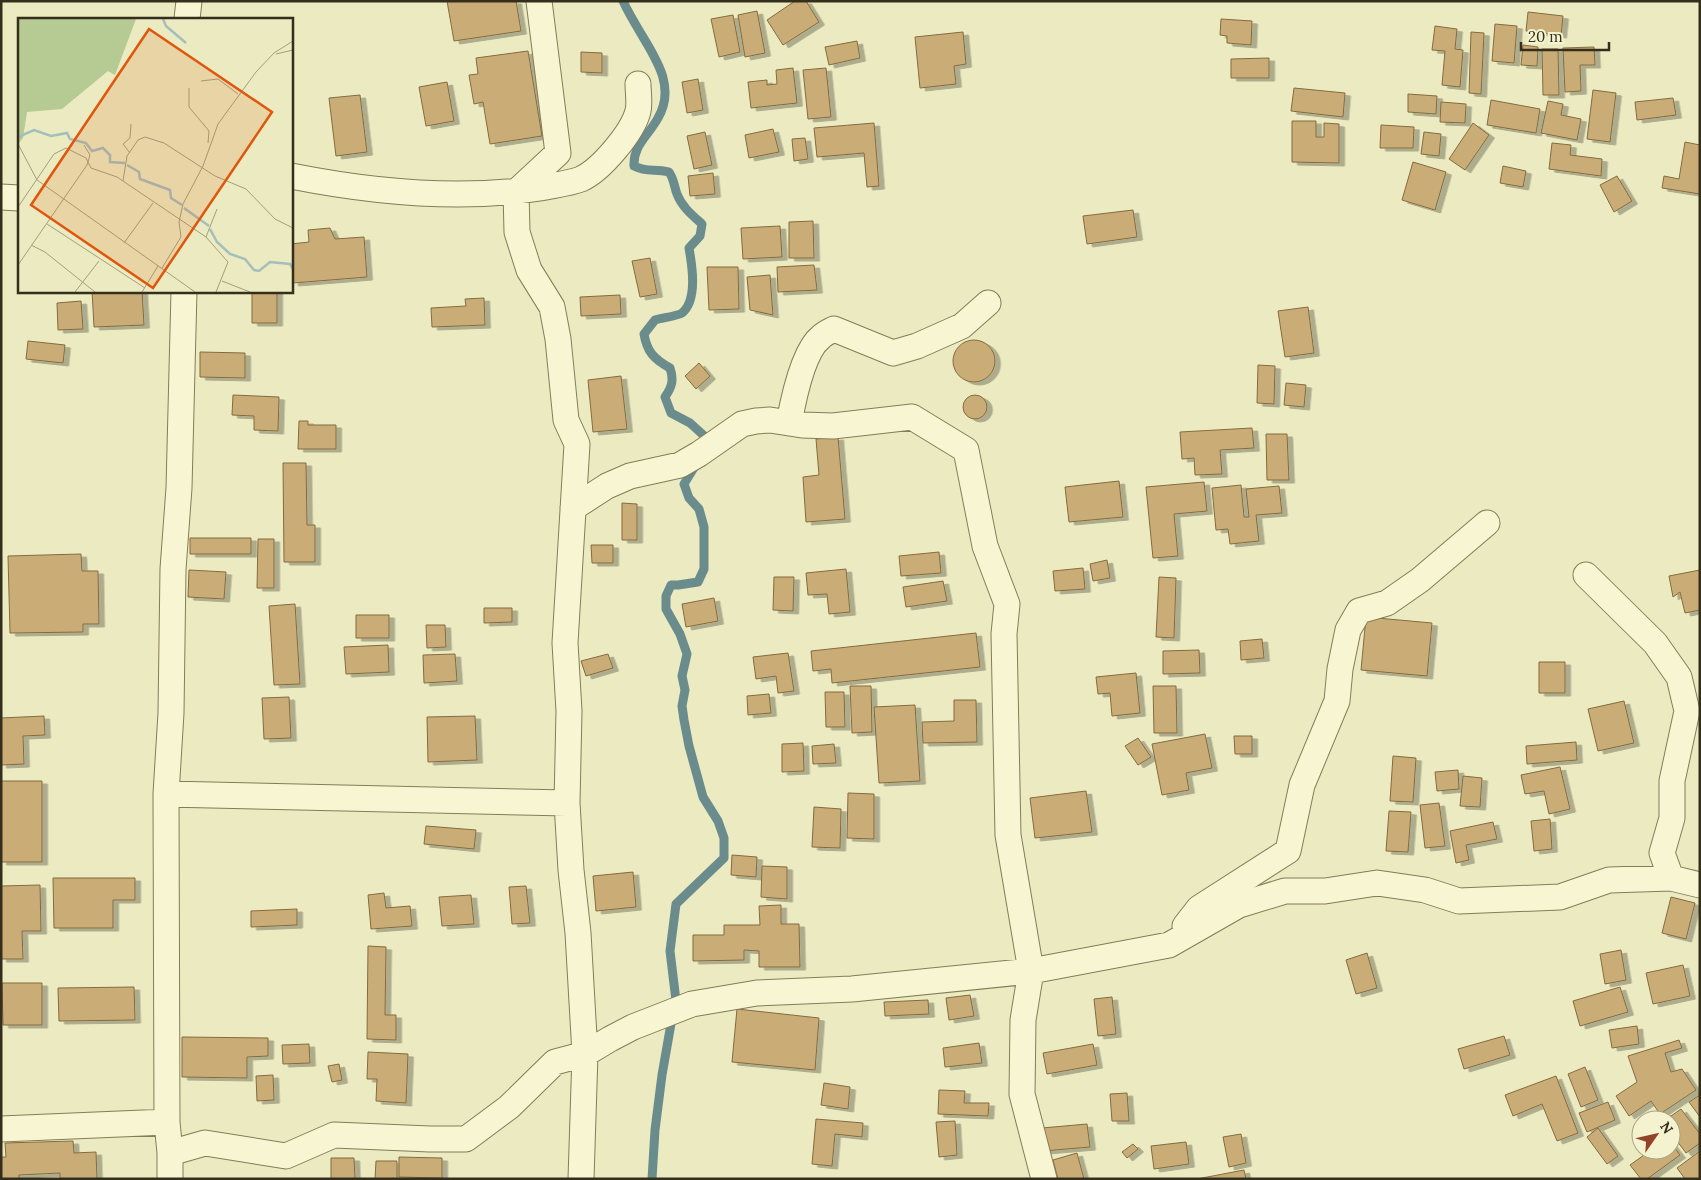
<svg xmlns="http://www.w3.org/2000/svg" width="1701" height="1180" font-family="Lora,serif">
  <defs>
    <filter id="shadow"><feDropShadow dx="5.5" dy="3" stdDeviation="0" flood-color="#0004"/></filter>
  </defs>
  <rect width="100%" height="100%" fill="#eceac0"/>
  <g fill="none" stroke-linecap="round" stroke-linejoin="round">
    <!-- stream -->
    <path stroke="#6a8c8c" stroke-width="9" d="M 623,1 C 628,12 634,22 640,32 C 656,59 676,87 658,118 C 649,135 633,145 634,166 C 648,173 655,168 669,172 C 674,179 674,186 677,194 C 682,207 692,215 702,224 L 700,236 L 689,248 C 692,265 698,300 682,313 C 678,316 661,318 655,320 L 644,334 C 647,352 654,359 670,368 C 674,380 672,387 665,397 L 671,413 L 690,423 L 711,442
      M 652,1179 L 655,1130 L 662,1075 L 672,1018 L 677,1009 L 670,951 L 676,904 L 724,858 L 724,838 L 718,821 L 703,797 L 689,746 L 684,720 L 682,706 L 685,690 L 682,676 L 687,654 L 680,634 L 666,609 L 666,596 L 671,585 L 678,585 L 698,582 L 704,569 L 704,527 L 699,509 L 689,498 L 684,484 L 695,466"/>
  </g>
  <!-- building -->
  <path fill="#caad76" stroke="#836b3f" filter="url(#shadow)" d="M 447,1 L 516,1 L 521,31 L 454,41 Z
    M 795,1 L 806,1 L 819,22 L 783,45 L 767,20 Z
    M 757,11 L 765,53 L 745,57 L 738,15 Z
    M 1528,12 L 1563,16 L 1561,35 L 1526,31 Z
    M 733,15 L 740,52 L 719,57 L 711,19 Z
    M 1221,19 L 1252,21 L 1251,45 L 1227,43 L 1227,36 L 1220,35 Z
    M 1495,24 L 1517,26 L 1514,63 L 1492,61 Z
    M 1435,26 L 1457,29 L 1455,49 L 1463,50 L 1460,87 L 1442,85 L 1445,51 L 1432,50 Z
    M 963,32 L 966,64 L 954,66 L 956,84 L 920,88 L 915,37 Z
    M 1471,32 L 1484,33 L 1481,94 L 1469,93 Z
    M 857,41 L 860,58 L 829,65 L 825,47 Z
    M 1523,45 L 1538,47 L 1537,66 L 1521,65 Z
    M 1594,47 L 1595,65 L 1580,65 L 1581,91 L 1565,92 L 1563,48 Z
    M 1542,49 L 1558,49 L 1559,95 L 1543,95 Z
    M 528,51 L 542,136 L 490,144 L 483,102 L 474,104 L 469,75 L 478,74 L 476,58 Z
    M 581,52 L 602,53 L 602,73 L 581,72 Z
    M 1269,58 L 1269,78 L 1231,78 L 1231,59 Z
    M 793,68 L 797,103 L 751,108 L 748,82 L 767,80 L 767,85 L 777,84 L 776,70 Z
    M 826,68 L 831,117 L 808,119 L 803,70 Z
    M 698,79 L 703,110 L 687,113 L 682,82 Z
    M 447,82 L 454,121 L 426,126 L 419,87 Z
    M 1294,88 L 1345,93 L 1343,117 L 1291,111 Z
    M 1593,90 L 1616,93 L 1610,142 L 1587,139 Z
    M 1408,94 L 1437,96 L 1436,114 L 1408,112 Z
    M 360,95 L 367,152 L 336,156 L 329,98 Z
    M 1673,98 L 1676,115 L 1637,120 L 1635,102 Z
    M 1491,100 L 1540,109 L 1536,133 L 1487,125 Z
    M 1548,101 L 1563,104 L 1561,115 L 1581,119 L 1577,140 L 1541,133 Z
    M 1441,102 L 1466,104 L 1465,123 L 1440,122 Z
    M 1292,121 L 1316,121 L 1316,137 L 1324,137 L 1324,123 L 1339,124 L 1339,163 L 1292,162 Z
    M 874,123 L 879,186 L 867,187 L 864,153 L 817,157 L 814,128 Z
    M 1473,123 L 1489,135 L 1465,170 L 1449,159 Z
    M 1381,125 L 1414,127 L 1413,148 L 1380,148 Z
    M 773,129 L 779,152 L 749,158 L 745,135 Z
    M 705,132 L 712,165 L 694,169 L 687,136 Z
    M 1424,132 L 1441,134 L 1439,156 L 1421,154 Z
    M 805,138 L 808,159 L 794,161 L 792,139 Z
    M 1685,142 L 1700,145 L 1700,194 L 1662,188 L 1664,176 L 1679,179 Z
    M 1552,143 L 1571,145 L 1570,155 L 1602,159 L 1601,176 L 1549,169 Z
    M 1413,162 L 1446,172 L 1435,210 L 1402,200 Z
    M 1503,166 L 1526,171 L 1523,187 L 1500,183 Z
    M 713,173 L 715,194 L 690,196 L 688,176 Z
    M 1617,176 L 1632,201 L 1614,212 L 1600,185 Z
    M 1133,210 L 1137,237 L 1087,244 L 1083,216 Z
    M 813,221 L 814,258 L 789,258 L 789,222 Z
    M 780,226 L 782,257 L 743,259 L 741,228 Z
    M 330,228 L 335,239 L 364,237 L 367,277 L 293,283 L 291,244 L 309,242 L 308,230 Z
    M 650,258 L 657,294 L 640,297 L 632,261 Z
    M 814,265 L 817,290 L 778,292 L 777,267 Z
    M 707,267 L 738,267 L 739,309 L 709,310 Z
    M 770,275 L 773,315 L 750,310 L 747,277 Z
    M 92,291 L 142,291 L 144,325 L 94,327 Z
    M 252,291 L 277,291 L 277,323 L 252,323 Z
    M 620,295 L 621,314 L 581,316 L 580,297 Z
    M 484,298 L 485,325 L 432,327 L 431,308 L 466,306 L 465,299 Z
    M 81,301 L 83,329 L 58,330 L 57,303 Z
    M 1308,307 L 1314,353 L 1285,357 L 1278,311 Z
    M953 361a21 21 0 1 1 42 0a21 21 0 1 1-42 0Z
    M 28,341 L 65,345 L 63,363 L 26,359 Z
    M 200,352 L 245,353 L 245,378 L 200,377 Z
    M 699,363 L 710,376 L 696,389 L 685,376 Z
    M 1258,365 L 1275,366 L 1274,404 L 1257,403 Z
    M 621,376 L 627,429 L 593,432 L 588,380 Z
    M 1286,383 L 1306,385 L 1304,407 L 1284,405 Z
    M963 407a12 12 0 1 1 24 0a12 12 0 1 1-24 0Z
    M 233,395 L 279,397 L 278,431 L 254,430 L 254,416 L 232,415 Z
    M 299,421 L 308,421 L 308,425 L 336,425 L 336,449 L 298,449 Z
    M 1252,428 L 1254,448 L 1220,450 L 1222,474 L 1195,475 L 1194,458 L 1182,459 L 1180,432 Z
    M 1266,434 L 1287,434 L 1289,480 L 1267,480 Z
    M 838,437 L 845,519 L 806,522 L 803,477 L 819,475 L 816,439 Z
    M 283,463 L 306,463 L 307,525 L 315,525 L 315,562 L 284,562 Z
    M 1119,481 L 1123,517 L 1069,522 L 1065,487 Z
    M 1204,482 L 1207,511 L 1174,514 L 1178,556 L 1153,558 L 1146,487 Z
    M 1241,485 L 1244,517 L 1249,517 L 1246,489 L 1279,486 L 1282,513 L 1256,515 L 1259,541 L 1230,544 L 1228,529 L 1216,530 L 1212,488 Z
    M 622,503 L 637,504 L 637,540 L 622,540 Z
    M 190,538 L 251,538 L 251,554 L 190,554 Z
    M 258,539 L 274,539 L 274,588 L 257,588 Z
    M 591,545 L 613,545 L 613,563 L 592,563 Z
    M 939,552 L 941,573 L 901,576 L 899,556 Z
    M 81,554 L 82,571 L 98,571 L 99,624 L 83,624 L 83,632 L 10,633 L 8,556 Z
    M 1107,560 L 1110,578 L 1093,581 L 1090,564 Z
    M 1083,568 L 1085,589 L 1055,591 L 1053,571 Z
    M 846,569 L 850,612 L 829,614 L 827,594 L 808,595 L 806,573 Z
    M 189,570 L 226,572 L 224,599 L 188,597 Z
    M 1700,570 L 1700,610 L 1685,613 L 1680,592 L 1673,597 L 1669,576 Z
    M 774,577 L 794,577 L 793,611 L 773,610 Z
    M 1159,577 L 1176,578 L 1174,638 L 1156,637 Z
    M 943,581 L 947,601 L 906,607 L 903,587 Z
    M 714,598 L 718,621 L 686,627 L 682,604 Z
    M 295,604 L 300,684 L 274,685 L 269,606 Z
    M 484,608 L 512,608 L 512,622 L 484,623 Z
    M 356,615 L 389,615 L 389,638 L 356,638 Z
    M 1366,617 L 1432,623 L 1427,676 L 1361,670 Z
    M 426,625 L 445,625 L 446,647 L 427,648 Z
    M 976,633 L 980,667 L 832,683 L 831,669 L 813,671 L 811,651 Z
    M 1262,639 L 1264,658 L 1241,660 L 1240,641 Z
    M 388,645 L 389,672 L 346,674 L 344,647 Z
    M 1199,650 L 1200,673 L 1163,674 L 1163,651 Z
    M 788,653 L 794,691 L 778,693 L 776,676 L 756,679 L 753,657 Z
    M 455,654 L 457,681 L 424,683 L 423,655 Z
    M 608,654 L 613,668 L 586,676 L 581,661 Z
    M 1539,662 L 1565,662 L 1565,693 L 1539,693 Z
    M 1136,673 L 1140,713 L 1112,716 L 1110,693 L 1098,694 L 1096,677 Z
    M 850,686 L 871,686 L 872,732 L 852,733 Z
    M 1153,686 L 1176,686 L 1177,733 L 1154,733 Z
    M 825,692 L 844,692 L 845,727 L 826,727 Z
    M 769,694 L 771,713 L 748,715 L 747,696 Z
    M 289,697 L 291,738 L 264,739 L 262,698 Z
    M 954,700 L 976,700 L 977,742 L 923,743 L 922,722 L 954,721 Z
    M 1624,701 L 1634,743 L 1598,751 L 1588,709 Z
    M 915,705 L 920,781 L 879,783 L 874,707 Z
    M 44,716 L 45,735 L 23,736 L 24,764 L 1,765 L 1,718 Z
    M 475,716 L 477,760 L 428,762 L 427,717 Z
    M 1205,734 L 1212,768 L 1186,773 L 1189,790 L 1162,795 L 1152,744 Z
    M 1234,736 L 1252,736 L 1252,754 L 1235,754 Z
    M 1138,738 L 1151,757 L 1138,765 L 1125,746 Z
    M 1576,742 L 1577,760 L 1527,764 L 1526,746 Z
    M 803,743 L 804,771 L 782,772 L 782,744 Z
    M 834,744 L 836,763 L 813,764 L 812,746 Z
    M 1393,756 L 1416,758 L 1413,802 L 1390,801 Z
    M 1560,767 L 1570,809 L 1549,814 L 1544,791 L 1525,794 L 1521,775 Z
    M 1458,770 L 1459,789 L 1437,791 L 1435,772 Z
    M 1463,776 L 1482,778 L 1480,807 L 1460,806 Z
    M 1,781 L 42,781 L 42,862 L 1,862 Z
    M 1086,791 L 1092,832 L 1035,838 L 1030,798 Z
    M 848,793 L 874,794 L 874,839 L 847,838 Z
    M 1439,803 L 1445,846 L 1425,848 L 1420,805 Z
    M 814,807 L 841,809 L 840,848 L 812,847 Z
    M 1389,811 L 1411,812 L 1408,852 L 1386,851 Z
    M 1550,819 L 1552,849 L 1534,851 L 1531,821 Z
    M 1493,822 L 1497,839 L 1466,845 L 1469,860 L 1456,863 L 1450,831 Z
    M 426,826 L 476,830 L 474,849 L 424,844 Z
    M 732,855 L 757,857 L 756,877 L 731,875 Z
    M 762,866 L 787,867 L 787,899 L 761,897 Z
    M 633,872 L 636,907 L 596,911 L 593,876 Z
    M 53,878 L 135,878 L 135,900 L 113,900 L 113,928 L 54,928 Z
    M 40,885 L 41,931 L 22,931 L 23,959 L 1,959 L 1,886 Z
    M 526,886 L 530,923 L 512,924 L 509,887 Z
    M 384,893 L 386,908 L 410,906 L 412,926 L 371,929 L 368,895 Z
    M 471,895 L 474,924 L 442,926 L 439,897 Z
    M 1671,897 L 1695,903 L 1686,939 L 1662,933 Z
    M 781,905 L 781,924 L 799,924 L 800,967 L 759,967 L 759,951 L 744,950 L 744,960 L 693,961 L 693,935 L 724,935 L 724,925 L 760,925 L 759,906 Z
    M 297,909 L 297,925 L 251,927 L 251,911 Z
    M 368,946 L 386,947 L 385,1015 L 396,1015 L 396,1040 L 367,1039 Z
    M 1621,950 L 1626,980 L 1605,984 L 1600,954 Z
    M 1367,953 L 1377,988 L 1356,994 L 1346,960 Z
    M 1683,965 L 1690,996 L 1653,1004 L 1646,973 Z
    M 2,983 L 42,983 L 42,1025 L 3,1025 Z
    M 134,987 L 135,1020 L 59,1021 L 58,988 Z
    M 1620,987 L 1628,1012 L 1580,1026 L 1573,1001 Z
    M 970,995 L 974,1016 L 949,1020 L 946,998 Z
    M 1112,997 L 1116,1034 L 1098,1036 L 1094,999 Z
    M 928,1000 L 929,1014 L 885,1016 L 884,1002 Z
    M 737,1009 L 819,1018 L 815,1070 L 732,1062 Z
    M 1637,1026 L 1639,1044 L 1612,1048 L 1609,1030 Z
    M 1504,1036 L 1510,1055 L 1464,1069 L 1458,1049 Z
    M 182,1037 L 268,1038 L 268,1056 L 247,1057 L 247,1078 L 182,1077 Z
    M 1679,1040 L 1682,1048 L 1665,1053 L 1671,1072 L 1682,1069 L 1696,1090 L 1660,1114 L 1651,1101 L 1629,1116 L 1616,1096 L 1637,1082 L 1628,1056 Z
    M 979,1043 L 982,1063 L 945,1067 L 943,1048 Z
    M 309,1044 L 310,1063 L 283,1064 L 282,1045 Z
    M 1093,1044 L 1097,1065 L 1047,1074 L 1043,1053 Z
    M 368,1052 L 408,1054 L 406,1103 L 376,1101 L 377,1079 L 367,1079 Z
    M 339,1064 L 342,1080 L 332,1082 L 328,1066 Z
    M 1585,1067 L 1598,1100 L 1581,1107 L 1568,1074 Z
    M 273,1075 L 274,1100 L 257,1101 L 256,1076 Z
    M 1556,1076 L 1578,1133 L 1557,1141 L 1542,1104 L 1513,1116 L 1505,1095 Z
    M 824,1083 L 850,1087 L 848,1109 L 821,1105 Z
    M 939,1090 L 965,1091 L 964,1103 L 989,1103 L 988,1116 L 938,1114 Z
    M 1127,1093 L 1129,1121 L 1112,1121 L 1110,1094 Z
    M 1700,1095 L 1700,1117 L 1689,1102 Z
    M 1608,1102 L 1615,1120 L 1587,1132 L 1579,1113 Z
    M 1681,1109 L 1700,1134 L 1700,1143 L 1686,1153 L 1671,1133 L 1671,1130 L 1678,1125 L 1671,1116 Z
    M 816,1119 L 863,1123 L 862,1137 L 835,1134 L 832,1166 L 812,1164 Z
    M 955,1121 L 957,1155 L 939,1157 L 936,1122 Z
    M 1087,1124 L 1090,1147 L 1043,1151 L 1042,1128 Z
    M 1598,1128 L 1618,1156 L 1607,1164 L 1587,1137 Z
    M 1241,1134 L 1246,1163 L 1229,1167 L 1223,1137 Z
    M 73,1141 L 74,1153 L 96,1152 L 97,1179 L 60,1179 L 60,1173 L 19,1175 L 19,1179 L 1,1179 L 1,1157 L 6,1157 L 5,1143 Z
    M 1186,1142 L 1189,1164 L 1154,1169 L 1151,1146 Z
    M 1671,1143 L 1680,1155 L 1647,1179 L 1641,1179 L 1630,1165 L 1651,1150 L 1671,1150 Z
    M 1133,1144 L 1138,1149 L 1127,1158 L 1122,1152 Z
    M 1700,1151 L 1700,1179 L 1685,1179 L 1677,1168 Z
    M 1077,1153 L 1084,1179 L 1058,1179 L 1053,1160 Z
    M 399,1157 L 442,1158 L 442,1178 L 399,1177 Z
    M 331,1158 L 354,1158 L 355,1179 L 331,1179 Z
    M 376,1161 L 397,1161 L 397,1179 L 375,1179 Z
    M 1244,1170 L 1246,1179 L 1197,1179 Z"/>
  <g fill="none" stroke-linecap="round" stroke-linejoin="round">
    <defs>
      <path id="minor" d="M 539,1 L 558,153 L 516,192 L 517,232 L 529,270 L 552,307 L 558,339 L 566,420 L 577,444 L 565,643 L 569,711 L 567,803 L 571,870 L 578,933 L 585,1054 L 581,1179
        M 187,19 L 189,1
        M 291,176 C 372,192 458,201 540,188 C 553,185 568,184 581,179 C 601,170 633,132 638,111 C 640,103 638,92 638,84
        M 1,197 L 19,198
        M 789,423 C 793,401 803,351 821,337 C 825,333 830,331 834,329 L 893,353 L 917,346 L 962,326 L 988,303
        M 573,508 L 607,486 L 630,476 L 680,465 L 699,454 L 742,424 L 756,421 L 770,420 L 802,425 L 833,426 L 912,417 L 966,450 L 985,546 L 1007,604 L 1004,634 L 1008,835 L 1031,971 L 1023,1020 L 1022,1094 L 1044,1179
        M 1586,575 L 1655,643 L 1679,677 L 1687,711 L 1672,781 L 1672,818 L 1662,853 L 1671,878
        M 166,794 L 567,803
        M 1185,926 L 1199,908 L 1288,851 L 1302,785 L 1337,701 L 1340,669 L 1348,630 L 1359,611 L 1387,603 L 1420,580 L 1487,523
        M 1,1129 L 167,1122
        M 170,1153 L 205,1143 L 286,1156 L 334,1135 L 430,1139 L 466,1139 L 509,1107 L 555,1062 L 585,1054 L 610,1039 L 633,1027 L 692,1004 L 757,993 L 852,989 L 1031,971 L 1169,945 L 1239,905 L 1285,891 L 1325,891 L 1377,883 L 1425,890 L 1459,901 L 1560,897 L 1609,880 L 1671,878 L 1700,885
        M 170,1179 L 170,1153 L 167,1122 L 166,794 L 171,713 L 173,569 L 179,488 L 184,291"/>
    </defs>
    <!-- minor casing -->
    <use href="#minor" stroke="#857b58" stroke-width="27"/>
    <!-- minor -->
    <use href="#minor" stroke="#f8f6d2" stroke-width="25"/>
  </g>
  <!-- overview -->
  <g transform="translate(18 18)">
    <rect width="275" height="275" fill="#eceac0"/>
    <path d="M 0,1 L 118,1 L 97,57 L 90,53 L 44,91 L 9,94 L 5,120 L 0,126 Z" fill="#b6ca94"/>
    <path fill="none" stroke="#a3bebd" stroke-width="2.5" d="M 145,1 L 148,8 L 168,25M 0,119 L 16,112 L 33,118 L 49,115 L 52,121 L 68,125 L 74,133 L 85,130 L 92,137 L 92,144 L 107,145M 109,147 L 121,154 L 122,161 L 152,172 L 153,180 L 164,187M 166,190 L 191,208M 192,211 L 199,224 L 212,236 L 227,241 L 236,252 L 241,253 L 252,244 L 272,246 L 275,251"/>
    <path fill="none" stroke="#a29f7e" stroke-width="1" d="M 258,36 L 275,32M 183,63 L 200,61 L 220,76M 171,70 L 171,89 L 191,113 L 190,125M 0,126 L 19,162 L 177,274M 112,135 L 105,126 L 112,120 L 113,106M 105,163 L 109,138 L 120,122 L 127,119 L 146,125 L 197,158 L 228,171 L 257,201 L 275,210M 0,189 L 36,136 L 48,130 L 68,140 L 73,150 L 99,159 L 188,219 L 210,244 L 198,274M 29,206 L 127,270M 188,219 L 199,191M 106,225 L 135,185M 13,227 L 27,234 L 77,274M 0,247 L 69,147 L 72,137 L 66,127M 144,250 L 163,219 L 161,204 L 165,186 L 185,148 L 200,106 L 238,54 L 256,35 L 275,23M 204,263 L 232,274M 57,274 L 81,243M 124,274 L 140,248"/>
    <path fill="#df570d" fill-opacity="0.15" stroke="#df570d" stroke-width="2.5" d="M 131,11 L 254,94 L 135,270 L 13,187 Z"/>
    <rect width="275" height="275" fill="none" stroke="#342e1c" stroke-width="2.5"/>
  </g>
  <!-- border -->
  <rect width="1701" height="1180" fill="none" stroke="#342e1c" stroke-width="5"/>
  <!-- north arrow -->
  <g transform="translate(1656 1135) rotate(56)"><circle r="24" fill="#f4f2cf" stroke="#a7a487"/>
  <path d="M0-4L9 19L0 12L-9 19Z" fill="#92432a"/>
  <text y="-8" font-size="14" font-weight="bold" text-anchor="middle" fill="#342e1c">N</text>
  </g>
  <!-- scale -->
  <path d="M1521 42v8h88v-8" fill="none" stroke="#342e1c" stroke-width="2.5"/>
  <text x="1528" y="42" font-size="15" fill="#342e1c" stroke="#f4f2cf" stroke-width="4" paint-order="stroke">20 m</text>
</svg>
